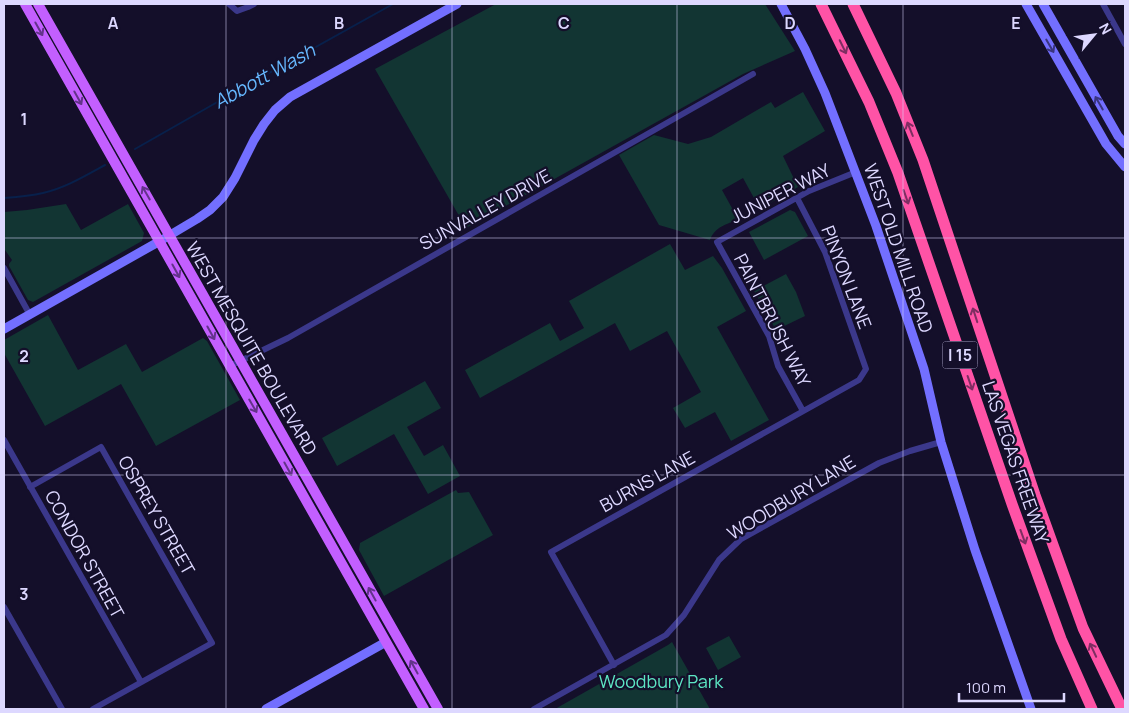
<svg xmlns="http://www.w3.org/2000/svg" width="1129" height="713" font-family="Manrope,sans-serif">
  <rect width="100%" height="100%" fill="#140f2a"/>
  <!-- green -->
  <path fill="#123533" d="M 496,4 L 765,4 L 795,51 L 743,74 L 466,228 L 375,69 Z
    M 803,92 L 825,131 L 783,156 L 798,187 L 760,209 L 743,178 L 722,190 L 738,219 C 727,225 715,226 710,240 L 659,225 L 619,155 L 654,135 L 688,144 L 711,137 L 771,102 L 775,108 Z
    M 66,204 L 81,230 L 128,204 L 144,233 L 142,241 L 33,302 L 28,300 L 9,266 L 9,264 L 12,260 L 5,250 L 4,250 L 4,212 L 27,210 Z
    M 790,210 L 795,212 L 808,236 L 764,260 L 749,232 Z
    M 670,244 L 685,270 L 713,256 L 722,268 L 746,311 L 717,327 L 769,420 L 731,441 L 715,412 L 685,428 L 673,408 L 701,392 L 667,331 L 630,351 L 615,323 L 480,398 L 465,370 L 550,323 L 560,341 L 584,328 L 569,301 Z
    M 786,274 L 796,292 L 805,316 L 776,330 L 754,291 Z
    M 48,315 L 78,370 L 126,344 L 142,372 L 203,338 L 207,341 L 240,400 L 156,446 L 121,384 L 45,426 L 4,353 L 4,340 Z
    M 425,381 L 441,408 L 407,427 L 424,456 L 443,445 L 460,476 L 428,494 L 394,434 L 337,466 L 322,438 Z
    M 456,490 L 458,493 L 469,492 L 493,535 L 384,596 L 359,550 L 360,543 Z
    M 729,636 L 741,657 L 718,670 L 706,648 Z
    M 672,642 L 710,709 L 555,709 L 668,645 Z"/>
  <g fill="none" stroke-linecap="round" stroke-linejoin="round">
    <!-- stream -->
    <path stroke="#08204b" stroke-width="2" d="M 135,149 L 235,92 L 393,4
      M 4,198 C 17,197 30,196 43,193 C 65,188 85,176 105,165"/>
    <!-- street -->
    <path stroke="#3b388b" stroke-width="6" d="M 229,4 L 237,11 L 248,7 L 254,4
      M 1103,4 L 1125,44
      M 4,268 L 30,315
      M 230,366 L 288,338 L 753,74
      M 803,411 L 778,366 L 769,336 L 717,242 L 809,191 L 856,172
      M 4,440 L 141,682
      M 30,487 L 101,447 L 212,643 L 93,709
      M 4,607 L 62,709
      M 614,665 L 551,552 L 859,380 L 866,369 L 825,252 L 797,198
      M 534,709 L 666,635 L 684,615 L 719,560 L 741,539 L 879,463 L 910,451 L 941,442"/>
    <!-- secondary -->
    <path stroke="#736fff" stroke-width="9" d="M 781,4 L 805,49 L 825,93 L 876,226 L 924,369 L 941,442 L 975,550 L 1031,709
      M 1026,4 L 1106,144 L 1125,167
      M 1043,4 L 1118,136 L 1125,144
      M 4,329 L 160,241 L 197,219 L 210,210 L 223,197 L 235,178 L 254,140 L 264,124 L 275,110 L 290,97 L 457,4
      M 266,709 L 386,642"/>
    <!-- primary -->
    <path stroke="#c35fff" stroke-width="10" d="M 25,4 L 424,709
      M 38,4 L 438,709"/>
    <!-- highway -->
    <path stroke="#ff53a6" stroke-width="11" d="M 821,4 L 869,102 L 898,173 L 1012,504 L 1061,639 L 1092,709
      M 853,4 L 896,93 L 923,160 L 1035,495 L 1083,628 L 1122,709"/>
  </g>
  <!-- one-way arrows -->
  <defs><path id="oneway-shaft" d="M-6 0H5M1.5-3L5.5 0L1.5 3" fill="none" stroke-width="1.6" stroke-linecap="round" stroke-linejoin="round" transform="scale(1.25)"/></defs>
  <g stroke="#63338a">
    <use href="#oneway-shaft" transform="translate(39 29) rotate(61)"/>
    <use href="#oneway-shaft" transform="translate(78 98) rotate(61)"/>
    <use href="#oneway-shaft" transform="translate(146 193) rotate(-120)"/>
    <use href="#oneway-shaft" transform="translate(176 271) rotate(61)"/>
    <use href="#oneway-shaft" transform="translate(211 333) rotate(61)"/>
    <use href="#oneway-shaft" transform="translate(253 406) rotate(60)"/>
    <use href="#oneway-shaft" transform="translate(288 469) rotate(61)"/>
    <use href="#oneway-shaft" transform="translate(372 594) rotate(-119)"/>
    <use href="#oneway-shaft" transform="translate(414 667) rotate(-119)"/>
  </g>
  <g stroke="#3a357f">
    <use href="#oneway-shaft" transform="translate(1050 46) rotate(60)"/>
    <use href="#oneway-shaft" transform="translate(1099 103) rotate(-120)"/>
  </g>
  <g stroke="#7e2e62">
    <use href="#oneway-shaft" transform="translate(843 47) rotate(64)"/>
    <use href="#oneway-shaft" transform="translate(910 129) rotate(-112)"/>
    <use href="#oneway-shaft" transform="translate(906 197) rotate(71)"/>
    <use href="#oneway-shaft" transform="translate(975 315) rotate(-108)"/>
    <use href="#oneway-shaft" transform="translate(970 383) rotate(71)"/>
    <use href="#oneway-shaft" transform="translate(1023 537) rotate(70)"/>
    <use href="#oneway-shaft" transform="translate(1093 650) rotate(-115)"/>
  </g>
  <!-- grid -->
  <path fill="none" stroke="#ddd8ff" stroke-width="1" stroke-opacity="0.55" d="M 226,4 L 226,709M 452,4 L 452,709M 677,4 L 677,709M 903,4 L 903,709M 4,238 L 1125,238M 4,475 L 1125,475"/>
  <g text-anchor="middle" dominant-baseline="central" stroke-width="4.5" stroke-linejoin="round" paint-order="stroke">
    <!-- shield labels -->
    <rect fill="#140f2a" stroke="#a19cbf" stroke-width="1" x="942.5" y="341.5" width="35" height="27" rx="4"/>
    <g font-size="16" font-weight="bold" fill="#ddd8ff">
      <text x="960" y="355">I 15</text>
    </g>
    <!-- street labels -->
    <g font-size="18" fill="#ddd8ff" stroke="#140f2a">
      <text transform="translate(780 193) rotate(-27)">JUNIPER WAY</text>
      <text transform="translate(485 209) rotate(-29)">SUNVALLEY DRIVE</text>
      <text transform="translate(899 248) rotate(71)">WEST OLD MILL ROAD</text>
      <text transform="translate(847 277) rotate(69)">PINYON LANE</text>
      <text transform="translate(773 320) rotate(63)">PAINTBRUSH WAY</text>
      <text transform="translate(252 348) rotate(60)">WEST MESQUITE BOULEVARD</text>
      <text transform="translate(1016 462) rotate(71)">LAS VEGAS FREEWAY</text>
      <text transform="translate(647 481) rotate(-29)">BURNS LANE</text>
      <text transform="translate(791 497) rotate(-31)">WOODBURY LANE</text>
      <text transform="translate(157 515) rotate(60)">OSPREY STREET</text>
      <text transform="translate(85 554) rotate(61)">CONDOR STREET</text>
    </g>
    <!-- park labels -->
    <g font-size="18" fill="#5de6c4" stroke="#140f2a">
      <text x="661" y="681">Woodbury Park</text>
    </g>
    <!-- water labels -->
    <g font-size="19" font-style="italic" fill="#66b8ff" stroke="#140f2a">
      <text transform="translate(264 76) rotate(-29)">Abbott Wash</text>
    </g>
  </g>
  <g font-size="16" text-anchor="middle" font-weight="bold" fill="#ddd8ff" stroke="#140f2a" stroke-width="4.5" stroke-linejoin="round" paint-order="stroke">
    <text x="113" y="29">A</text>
    <text x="339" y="29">B</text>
    <text x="564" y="29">C</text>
    <text x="790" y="29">D</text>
    <text x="1016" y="29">E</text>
    <text x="24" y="125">1</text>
    <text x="24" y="362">2</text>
    <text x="24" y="600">3</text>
  </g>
  <!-- border -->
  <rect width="1129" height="713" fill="none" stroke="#ddd8ff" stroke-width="10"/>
  <!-- north arrow -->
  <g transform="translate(1094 35) rotate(61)" stroke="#140f2a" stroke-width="4" paint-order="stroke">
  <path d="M0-4L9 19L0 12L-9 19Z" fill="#ddd8ff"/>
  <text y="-8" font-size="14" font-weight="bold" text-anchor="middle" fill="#ddd8ff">N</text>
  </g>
  <!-- scale -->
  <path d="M959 693v8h105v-8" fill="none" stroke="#ddd8ff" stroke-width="2.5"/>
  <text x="966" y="693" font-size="15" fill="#ddd8ff" stroke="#140f2a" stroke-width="4" paint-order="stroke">100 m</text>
</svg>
